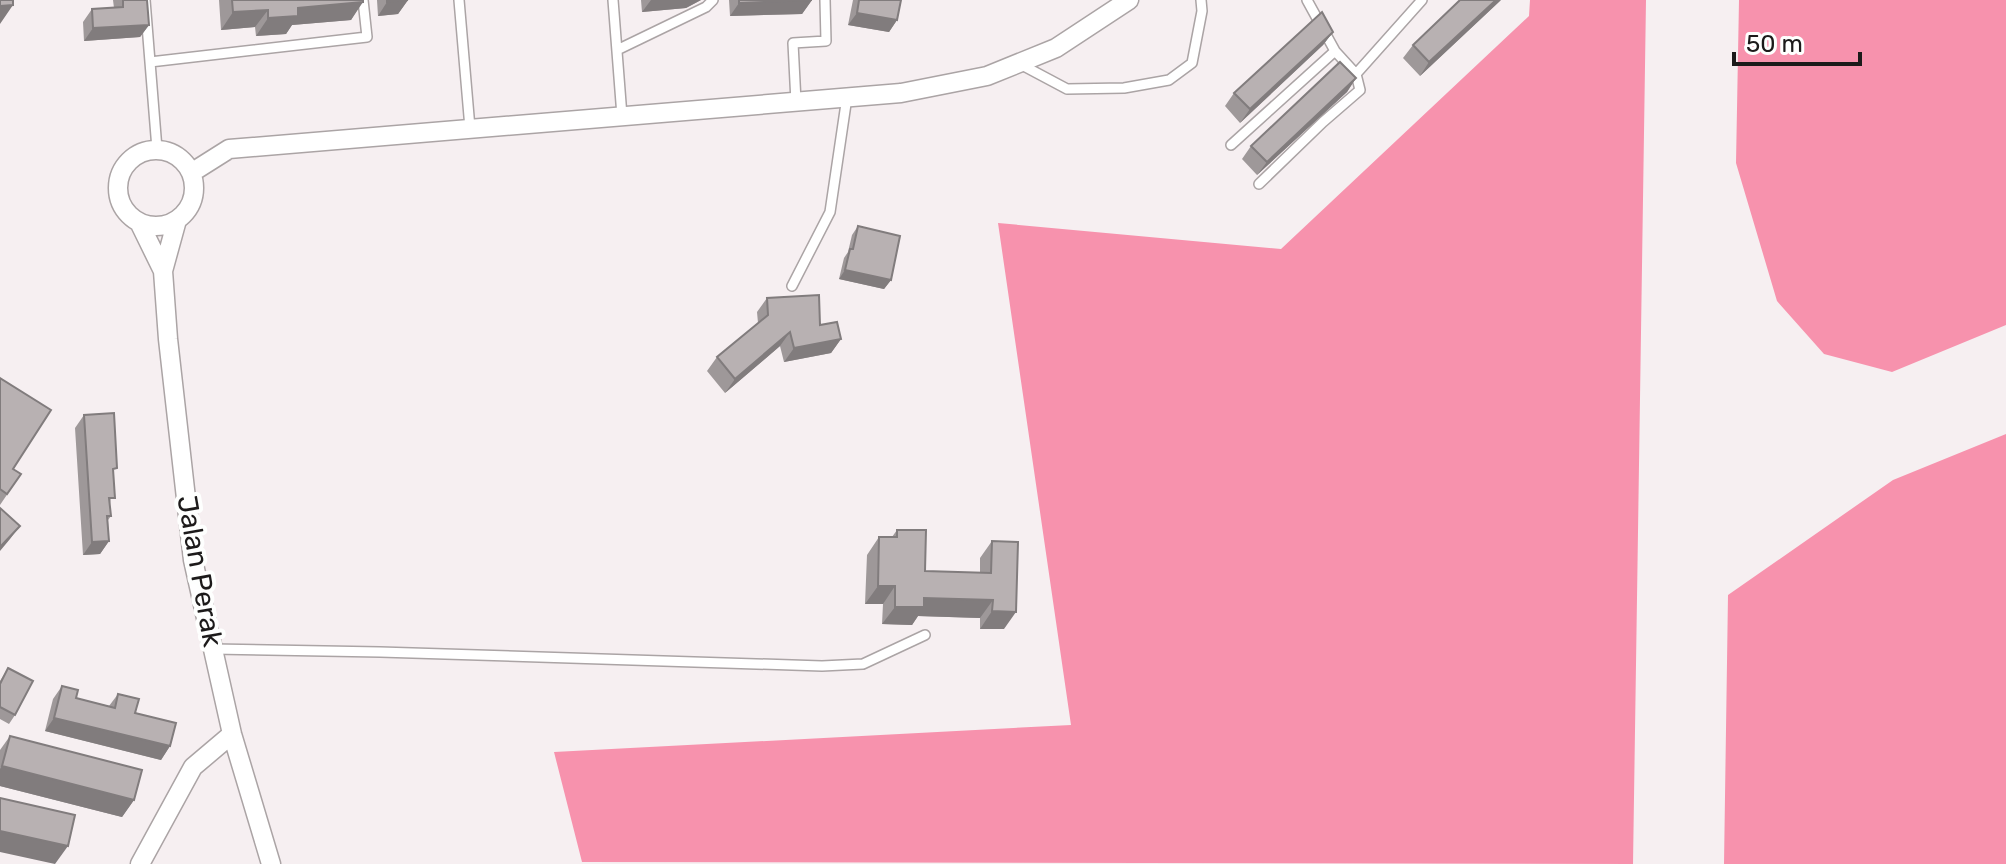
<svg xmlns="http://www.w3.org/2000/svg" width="2006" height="864" font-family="Rubik,sans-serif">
  <rect width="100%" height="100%" fill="#f6eff1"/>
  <!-- forest -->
  <path fill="#f792ad" d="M 1530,0 L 1646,0 L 1633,864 L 582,862 L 554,752 L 1071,725 L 998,223 L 1281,249 L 1529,16 Z
    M 1739,0 L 2006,0 L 2006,325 L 1892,372 L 1824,354 L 1777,301 L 1736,163 Z
    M 2006,434 L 2006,864 L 1724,864 L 1728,595 L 1893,480 Z"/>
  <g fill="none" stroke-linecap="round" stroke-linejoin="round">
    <defs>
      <path id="service" d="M 145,0 L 157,149
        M 459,0 L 470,128
        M 613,0 L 622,116
        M 1307,0 L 1335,51 L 1356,74 L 1422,0
        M 617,50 L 706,7 L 713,0
        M 150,62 L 367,37 L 363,0
        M 1020,64 L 1067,89 L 1124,88 L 1169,80 L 1192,63 L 1202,11 L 1201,0
        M 796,102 L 793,43 L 826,41 L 825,0
        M 1231,145 L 1335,51
        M 1259,184 L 1323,122 L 1360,90 L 1356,74
        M 792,286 L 830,212 L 847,97
        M 213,649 L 380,652 L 822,666 L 863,664 L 925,635"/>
      <path id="minor" d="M118 188a38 38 0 1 1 76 0a38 38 0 1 1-76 0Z
        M 191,173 L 229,149 L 901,93 L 987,76 L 1056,48 L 1129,0
        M 177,220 L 163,271 L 168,339 L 193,560 L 232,734 L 271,864
        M 139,222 L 163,271
        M 140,864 L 193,767 L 232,734"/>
    </defs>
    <!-- service casing -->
    <use href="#service" stroke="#aba4a5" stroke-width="12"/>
    <!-- minor casing -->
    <use href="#minor" stroke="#aba4a5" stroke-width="21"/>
    <!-- service -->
    <use href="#service" stroke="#fff" stroke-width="9"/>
    <!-- minor -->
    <use href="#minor" stroke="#fff" stroke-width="18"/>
  </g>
  <!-- wall -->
  <path fill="#9e9899" d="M 113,0 L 147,0 L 149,25 L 140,37 L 84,41 L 83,22 L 92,9 L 114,8 Z
    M 219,0 L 363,0 L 351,20 L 292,25 L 286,34 L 256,36 L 255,27 L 221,30 Z
    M 377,0 L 408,0 L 398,14 L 378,16 Z
    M 641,0 L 701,0 L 686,8 L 642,12 Z
    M 729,0 L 812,0 L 802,14 L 730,16 Z
    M 853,0 L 901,0 L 897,20 L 889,32 L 848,25 Z
    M 1501,0 L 1420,76 L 1403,58 L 1413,45 Z
    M 1333,32 L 1323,45 L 1240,123 L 1225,106 L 1234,93 Z
    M 1356,78 L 1347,92 L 1257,175 L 1242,159 L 1251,146 Z
    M 858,226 L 891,280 L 884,289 L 839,279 L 844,258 L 848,252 L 852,235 Z
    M 767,298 L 820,325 L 841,339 L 831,353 L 784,362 L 780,346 L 725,393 L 707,371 L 717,357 L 758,323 L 757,312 Z
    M 0,378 L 13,469 L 21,474 L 0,505 Z
    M 84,415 L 113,474 L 110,505 L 111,516 L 108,520 L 109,541 L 100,554 L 83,555 L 75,428 Z
    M 897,530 L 925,571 L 980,573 L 980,558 L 992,541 L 1004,629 L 980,629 L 980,618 L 918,616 L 912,625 L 882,624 L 883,604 L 865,604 L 867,555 L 879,537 L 892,537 Z
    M 8,668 L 15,715 L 9,724 L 0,719 L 0,681 Z
    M 62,686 L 76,698 L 109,706 L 118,694 L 135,713 L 170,746 L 161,760 L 45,731 L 53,699 Z
    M 10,736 L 134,800 L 122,817 L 0,786 L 0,750 Z"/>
  <!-- shaded-wall -->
  <path fill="#817c7d" d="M 408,0 L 398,14 L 378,16 L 387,2 Z
    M 651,0 L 701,0 L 686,8 L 642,12 Z
    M 812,0 L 802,14 L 730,16 L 739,3 Z
    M 1496,0 L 1501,0 L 1420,76 L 1429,62 Z
    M 363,2 L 351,20 L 292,25 L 286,34 L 256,36 L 268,18 L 298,8 Z
    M 13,5 L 0,24 L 0,6 Z
    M 268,10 L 255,27 L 221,30 L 233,12 Z
    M 857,13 L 897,20 L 889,32 L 848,25 Z
    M 149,25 L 140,37 L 84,41 L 93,28 Z
    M 1333,32 L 1323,45 L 1240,123 L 1250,109 Z
    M 1356,78 L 1347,92 L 1257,175 L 1267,162 Z
    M 845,270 L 891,280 L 884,289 L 839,279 Z
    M 790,332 L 780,346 L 725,393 L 735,379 Z
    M 841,339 L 831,353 L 784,362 L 794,348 Z
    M 20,526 L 10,539 L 0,551 L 0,547 Z
    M 109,541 L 100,554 L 83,555 L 92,542 Z
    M 878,586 L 895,586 L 883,604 L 865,604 Z
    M 924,598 L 993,600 L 980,618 L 918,616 L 912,625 L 882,624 L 895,607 Z
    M 992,611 L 1016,612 L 1004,629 L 980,629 Z
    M 54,718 L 170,746 L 161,760 L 45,731 Z
    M 2,766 L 134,800 L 122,817 L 0,786 L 0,769 Z
    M 0,831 L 68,846 L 55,864 L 0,852 Z"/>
  <!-- building -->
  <path fill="#b8b1b2" stroke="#817c7d" stroke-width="2" d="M 0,0 L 13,0 L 13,5 L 0,6 Z
    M 123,0 L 147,0 L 149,25 L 93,28 L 92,9 L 123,7 Z
    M 232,0 L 363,0 L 363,2 L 298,8 L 298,16 L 268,18 L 268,10 L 233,12 Z
    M 387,0 L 408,0 L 387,2 Z
    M 739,0 L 812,0 L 739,3 Z
    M 859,0 L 901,0 L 897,20 L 857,13 Z
    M 1460,0 L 1496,0 L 1429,62 L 1413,45 Z
    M 1322,12 L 1333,32 L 1250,109 L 1234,93 Z
    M 1340,62 L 1356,78 L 1267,162 L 1251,146 Z
    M 858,226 L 900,236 L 891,280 L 845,270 L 850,249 L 853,249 Z
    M 819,295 L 820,325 L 837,322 L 841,339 L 794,348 L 790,332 L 735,379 L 717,357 L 768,315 L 767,298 Z
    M 0,378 L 51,410 L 13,469 L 21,474 L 7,494 L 0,489 Z
    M 114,413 L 117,468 L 113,469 L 115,498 L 109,498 L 111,516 L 107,516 L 109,541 L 92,542 L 84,415 Z
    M 0,508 L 20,526 L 0,547 Z
    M 897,530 L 926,530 L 925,571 L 991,573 L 992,541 L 1018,542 L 1016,612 L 992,611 L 993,600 L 924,598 L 924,607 L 895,607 L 895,586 L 878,586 L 879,537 L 897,537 Z
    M 8,668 L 33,681 L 15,715 L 0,707 L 0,684 Z
    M 62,686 L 78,690 L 76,698 L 115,708 L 118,694 L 139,699 L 135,713 L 176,723 L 170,746 L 54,718 Z
    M 10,736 L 142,770 L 134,800 L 2,766 Z
    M 0,798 L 75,815 L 68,846 L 0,831 Z"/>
  <g text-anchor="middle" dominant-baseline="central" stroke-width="8" stroke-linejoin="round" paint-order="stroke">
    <!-- street labels -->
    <g font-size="28" fill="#1c1a1a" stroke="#fefffe">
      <text transform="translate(200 571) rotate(80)">Jalan Perak</text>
    </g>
  </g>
  <!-- scale -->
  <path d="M1734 52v12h126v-12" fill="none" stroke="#1c1a1a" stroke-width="4"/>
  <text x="1746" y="52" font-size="24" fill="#1c1a1a" stroke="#fefffe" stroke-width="6" paint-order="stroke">50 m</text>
</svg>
